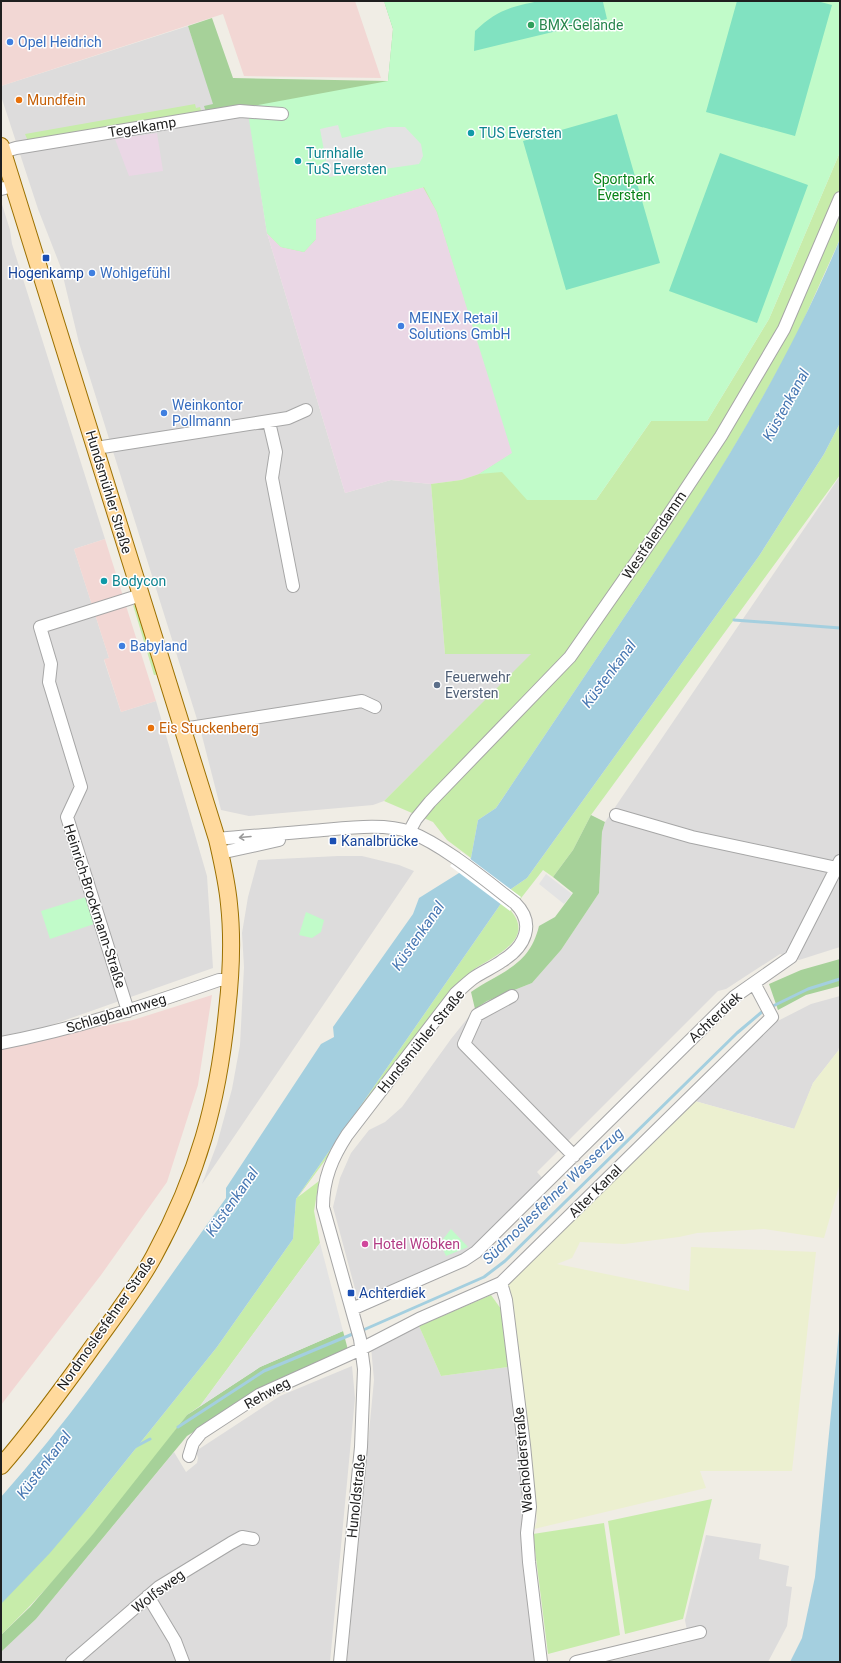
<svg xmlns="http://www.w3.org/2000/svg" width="841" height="1663" font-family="Roboto,sans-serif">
  <rect width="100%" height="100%" fill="#f0ede5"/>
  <!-- residential -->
  <path fill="#dddcdc" d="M 188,26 L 214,104 L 249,115 L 267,233 L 345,493 L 391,480 L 431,484 L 445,654 L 532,654 L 384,801 L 373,805 L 249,816 L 221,810 L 201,732 L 79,343 L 61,268 L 38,209 L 1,96 L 1,86 Z
    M 1,201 L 10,230 L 12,244 L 105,539 L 74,549 L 109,658 L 104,660 L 121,712 L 156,701 L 207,876 L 213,968 L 40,1029 L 1,1036 Z
    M 840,476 L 840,947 L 799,960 L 780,954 L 726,989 L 718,991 L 537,1172 L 544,1180 L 475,1246 L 459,1257 L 358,1300 L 333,1207 L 340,1178 L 351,1153 L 369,1130 L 385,1122 L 402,1107 L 451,1039 L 475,1009 L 487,1001 L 532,983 L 561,950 L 599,893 L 602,832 L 605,822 Z
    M 338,856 L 362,856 L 399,865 L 414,871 L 202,1184 L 217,1144 L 232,1089 L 240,1045 L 244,967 L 242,933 L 248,897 L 258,860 Z
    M 840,996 L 840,1044 L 838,1051 L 813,1083 L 795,1129 L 691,1100 L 766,1027 L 811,1004 Z
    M 419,1326 L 441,1376 L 508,1367 L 526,1505 L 537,1662 L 347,1662 L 374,1380 L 371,1347 Z
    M 352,1366 L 355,1398 L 330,1662 L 1,1662 L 1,1652 L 36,1619 L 174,1452 L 186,1472 L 197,1463 L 198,1458 L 196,1451 L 280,1396 Z
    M 706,1535 L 761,1544 L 759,1559 L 789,1566 L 786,1586 L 792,1587 L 787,1626 L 768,1662 L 607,1662 L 689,1642 L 685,1620 Z"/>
  <!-- commercial -->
  <path fill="#f2d7d4" d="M 1,1 L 355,1 L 381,78 L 244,76 L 223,14 L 1,86 Z
    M 105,539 L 156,701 L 121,712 L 104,659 L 109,658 L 74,549 Z
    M 212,995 L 198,1085 L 167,1182 L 101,1275 L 1,1405 L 1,1047 L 133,1020 Z"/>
  <!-- industrial -->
  <path fill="#ead7e5" d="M 157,133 L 163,171 L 129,176 L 115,139 Z
    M 424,187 L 437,212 L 513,453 L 479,474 L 461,480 L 431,484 L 391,480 L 345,493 L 267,233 L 281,247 L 316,239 L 316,219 Z"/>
  <!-- farmland -->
  <path fill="#ecf0d0" d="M 838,1051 L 840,1052 L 840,1183 L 824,1238 L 764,1229 L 697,1233 L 679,1237 L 624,1244 L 580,1242 L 572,1258 L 557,1264 L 689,1291 L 691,1247 L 816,1252 L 792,1471 L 700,1471 L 706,1488 L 534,1529 L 537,1521 L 507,1281 L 691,1100 L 794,1129 L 813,1083 Z"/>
  <!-- grass -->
  <path fill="#c7ecaa" d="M 195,104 L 196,108 L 200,107 L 202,113 L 28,141 L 25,134 Z
    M 840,152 L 840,239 L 795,339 L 753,415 L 697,509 L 496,808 L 478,820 L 471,858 L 447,840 L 433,822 L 384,801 L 531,654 L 445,654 L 431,484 L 461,480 L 479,474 L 513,453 L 437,212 L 423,187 L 316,219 L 316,239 L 304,252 L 281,247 L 267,233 L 441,174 L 596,500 L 651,421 L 707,421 L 769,319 Z
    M 840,423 L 840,475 L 591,815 L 573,850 L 553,877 L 543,870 L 511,911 C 536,940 492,957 473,970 C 466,976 459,983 452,989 L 298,1197 L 319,1181 L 314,1211 L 320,1243 L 200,1406 L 187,1415 C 129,1491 70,1568 1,1635 L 1,1603 L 88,1508 L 217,1347 L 293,1239 L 296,1199 L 511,889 L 527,878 L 759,556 L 824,454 Z
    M 133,605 L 138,607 L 160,674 L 154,675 Z
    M 491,1295 L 501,1309 L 508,1367 L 441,1376 L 419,1326 Z
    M 712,1499 L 683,1619 L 625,1634 L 608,1521 Z
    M 604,1523 L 620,1635 L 548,1654 L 533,1534 Z"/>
  <!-- forest -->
  <path fill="#a6d199" d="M 384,1 L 428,92 L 206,112 L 204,106 L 213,104 L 188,26 L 212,18 L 233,78 L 388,81 L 393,29 Z
    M 591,815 L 605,822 L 602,832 L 599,893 L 561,950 L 532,983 L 487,1001 L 475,1009 L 471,992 C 501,971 529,967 539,926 L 555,917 L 573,893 L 553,877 L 573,850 Z
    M 840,959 L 840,986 L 806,995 L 778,1010 L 769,984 L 801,970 Z
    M 343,1331 L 348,1350 L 269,1384 L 187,1436 L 36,1619 L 1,1652 L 1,1635 L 30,1607 L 93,1534 L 187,1415 L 260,1367 Z"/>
  <!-- park -->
  <path fill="#c1fbc9" d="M 384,1 L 840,1 L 840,152 L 769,319 L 707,421 L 651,421 L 596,500 L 527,500 L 502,472 L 479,474 L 512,453 L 437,212 L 424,187 L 316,219 L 316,239 L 304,252 L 281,247 L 267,233 L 247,107 L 388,81 L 393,29 Z
    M 86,897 L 94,924 L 50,939 L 41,911 Z
    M 306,912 L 324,920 L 321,932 L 312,938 L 299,935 Z
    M 451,1229 L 468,1247 L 446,1256 L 440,1243 Z"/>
  <!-- pitch -->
  <path fill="#81e2c1" d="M 539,1 L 599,1 L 603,2 L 607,19 L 474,51 L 475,31 C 497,10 510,7 539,1 Z
    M 737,1 L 817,1 L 832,5 L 795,136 L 706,112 Z
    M 617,114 L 660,263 L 566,290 L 523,141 Z
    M 720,153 L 808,185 L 757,323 L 669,291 Z"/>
  <!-- parking -->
  <path fill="#e3e3e3" d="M 338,125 L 342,138 L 388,127 L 405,127 L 421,144 L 423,156 L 419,164 L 329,177 L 320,129 Z
    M 546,874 L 572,894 L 564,904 L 539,884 Z
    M 320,1243 L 343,1331 L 260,1367 L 187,1415 L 200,1406 Z"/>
  <!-- water -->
  <path fill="#a4cfdf" d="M 840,239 L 840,423 L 824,454 L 759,556 L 527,878 L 511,889 L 296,1199 L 293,1239 L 217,1347 L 88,1508 L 50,1553 L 1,1604 L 1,1497 C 84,1404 153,1299 226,1198 L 226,1188 L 321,1044 L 334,1037 L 333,1027 L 413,914 L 419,898 L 459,873 L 471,858 L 478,820 L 496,808 C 539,744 582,680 625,616 C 706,496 784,374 840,239 Z
    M 840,1321 L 840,1662 L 790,1662 L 802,1638 L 815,1577 Z"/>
  <!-- pier -->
  <path fill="#fff" d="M 461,852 L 521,897 L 510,911 L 450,866 Z"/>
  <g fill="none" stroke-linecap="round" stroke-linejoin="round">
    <!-- stream -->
    <path stroke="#a4cfdf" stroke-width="3" d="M 734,620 L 840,628
      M 773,1006 L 808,989 L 840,979
      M 361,1331 L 484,1277 L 505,1261 L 737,1033 L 763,1011
      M 178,1427 L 264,1371 L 355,1333
      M 133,1448 L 150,1439"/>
    <defs>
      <path id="minor" d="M 3,152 L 16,148 L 240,111 L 282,114
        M 1,189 L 13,186
        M 269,422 L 276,452 L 272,478 L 293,586
        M 96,448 L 288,418 L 306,410
        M 183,729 L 362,701 L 375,707
        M 616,815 L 692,837 L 837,868
        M 409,832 L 416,819 L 430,802 L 570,657 L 660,528 L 721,436 L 784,329 L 840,198
        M 217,839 C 248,836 280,834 311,831 C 340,829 383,822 410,832 C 445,846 485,880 515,903 C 536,924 525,947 502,961 C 494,967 484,971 475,977 C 469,981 463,987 456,993 L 347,1135 C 332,1158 323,1179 323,1207 L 360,1339 L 364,1369 L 361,1447 L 340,1662
        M 220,853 L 279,840
        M 512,996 L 477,1015 L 464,1044 L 574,1156
        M 128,1011 L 67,817 L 81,787 L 49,682 L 51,664 L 40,627 L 141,595
        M 1,1043 C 76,1029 147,1005 219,980 L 230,980
        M 501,1283 L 506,1300 L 524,1445 L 530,1507 L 527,1533 L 529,1562 L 541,1662
        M 352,1309 L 464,1260 L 476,1252 L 734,997 L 791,957 L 840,861
        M 189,1456 L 193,1443 L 201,1433 L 259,1395 L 361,1349 L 419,1319 L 501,1283 L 772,1017 L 754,983
        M 148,1596 L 175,1641 L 183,1662
        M 72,1662 L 159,1587 L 231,1543 L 242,1537 L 253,1539
        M 576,1662 L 700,1632"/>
      <path id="major" d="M 1,146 L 217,839 C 222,861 227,882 229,904 C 233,940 231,976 227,1011 C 218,1103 198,1175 154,1256 C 135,1291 109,1323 86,1356 C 59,1393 31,1432 1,1466"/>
    </defs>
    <!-- minor casing -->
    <use href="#minor" stroke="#a6a6a6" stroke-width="14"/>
    <!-- major casing -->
    <use href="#major" stroke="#9b7000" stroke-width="18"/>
    <!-- minor -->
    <use href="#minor" stroke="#fff" stroke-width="12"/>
    <!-- major -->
    <use href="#major" stroke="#ffd99c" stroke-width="16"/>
  </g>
  <!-- one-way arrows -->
  <defs><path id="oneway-shaft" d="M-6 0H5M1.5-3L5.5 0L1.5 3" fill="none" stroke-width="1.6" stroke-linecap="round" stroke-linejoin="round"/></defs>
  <use stroke="#9a9a9a" href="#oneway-shaft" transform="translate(245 837) rotate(175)"/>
  <!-- markers -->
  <circle fill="#2e9e5b" stroke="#fff" stroke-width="1.5" cx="531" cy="25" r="4"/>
  <g fill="#3f7fe0" stroke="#fff" stroke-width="1.5">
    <circle cx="10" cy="42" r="4"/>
    <circle cx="92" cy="273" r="4"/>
    <circle cx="401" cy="326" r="4"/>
    <circle cx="164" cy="413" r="4"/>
    <circle cx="122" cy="646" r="4"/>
  </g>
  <g fill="#e8710a" stroke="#fff" stroke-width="1.5">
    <circle cx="19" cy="100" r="4"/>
    <circle cx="151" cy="728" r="4"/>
  </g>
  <g fill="#0f9aa8" stroke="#fff" stroke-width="1.5">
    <circle cx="471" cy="133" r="4"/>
    <circle cx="298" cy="161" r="4"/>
    <circle cx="104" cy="581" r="4"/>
  </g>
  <g fill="#1a4fb4" stroke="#fff" stroke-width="1.5">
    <rect x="42" y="254" width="8" height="8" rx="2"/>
    <rect x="329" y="837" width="8" height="8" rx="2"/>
    <rect x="347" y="1289" width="8" height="8" rx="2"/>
  </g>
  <circle fill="#5c6f8a" stroke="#fff" stroke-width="1.5" cx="437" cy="685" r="4"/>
  <circle fill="#d1479c" stroke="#fff" stroke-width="1.5" cx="365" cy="1244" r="4"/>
  <g text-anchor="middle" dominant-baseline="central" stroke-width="3" stroke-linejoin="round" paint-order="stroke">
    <!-- leisure labels -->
    <g font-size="14" fill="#27864d" stroke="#fff" text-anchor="start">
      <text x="539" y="25">BMX-Gelände</text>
    </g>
    <!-- shop labels -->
    <g font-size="14" fill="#366cbe" stroke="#fff" text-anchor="start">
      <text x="18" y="42">Opel Heidrich</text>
      <text x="100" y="273">Wohlgefühl</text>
      <text x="409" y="318">MEINEX Retail<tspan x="409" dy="16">Solutions GmbH</tspan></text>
      <text x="172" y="405">Weinkontor<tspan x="172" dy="16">Pollmann</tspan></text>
      <text x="130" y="646">Babyland</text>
    </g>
    <!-- food labels -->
    <g font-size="14" fill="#c56008" stroke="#fff" text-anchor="start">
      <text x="27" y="100">Mundfein</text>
      <text x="159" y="728">Eis Stuckenberg</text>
    </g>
    <!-- street labels -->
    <g font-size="14" fill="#1f1f1f" stroke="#fff">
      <text transform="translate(142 127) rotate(-9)">Tegelkamp</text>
      <text transform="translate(109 492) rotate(73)">Hundsmühler Straße</text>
      <text transform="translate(654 535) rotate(-56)">Westfalendamm</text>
      <text transform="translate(95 906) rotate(72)">Heinrich-Brockmann-Straße</text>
      <text transform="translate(116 1013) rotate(-17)">Schlagbaumweg</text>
      <text transform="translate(715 1017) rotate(-43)">Achterdiek</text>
      <text transform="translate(421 1041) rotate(-51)">Hundsmühler Straße</text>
      <text transform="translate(595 1191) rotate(-45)">Alter Kanal</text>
      <text transform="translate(106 1323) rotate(-55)">Nordmoslesfehner Straße</text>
      <text transform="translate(267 1393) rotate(-29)">Rehweg</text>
      <text transform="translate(523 1460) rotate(-95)">Wacholderstraße</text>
      <text transform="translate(356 1496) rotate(-84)">Hunoldstraße</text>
      <text transform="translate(158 1591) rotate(-37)">Wolfsweg</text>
    </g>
    <!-- culture labels -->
    <g font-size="14" fill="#0d838f" stroke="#fff" text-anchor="start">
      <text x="479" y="133">TUS Eversten</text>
      <text x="306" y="153">Turnhalle<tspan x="306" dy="16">TuS Eversten</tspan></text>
      <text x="112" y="581">Bodycon</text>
    </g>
    <!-- park labels -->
    <g font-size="14" fill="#088319" stroke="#fff">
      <text x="624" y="179">Sportpark<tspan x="624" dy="16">Eversten</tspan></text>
    </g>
    <!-- transit labels -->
    <g font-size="14" fill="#164399" stroke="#fff" text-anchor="start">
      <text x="46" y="273" text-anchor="middle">Hogenkamp</text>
      <text x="341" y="841">Kanalbrücke</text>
      <text x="359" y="1293">Achterdiek</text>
    </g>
    <!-- service labels -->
    <g font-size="14" fill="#4e5e75" stroke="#fff" text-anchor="start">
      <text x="445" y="677">Feuerwehr<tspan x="445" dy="16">Eversten</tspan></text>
    </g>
    <!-- hotel labels -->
    <g font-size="14" fill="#b23c85" stroke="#fff" text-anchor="start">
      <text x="373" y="1244">Hotel Wöbken</text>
    </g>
    <!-- water labels -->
    <g font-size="15" font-style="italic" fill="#4878b3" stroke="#fff">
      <text transform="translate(786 405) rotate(-61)">Küstenkanal</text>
      <text transform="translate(609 674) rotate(-53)">Küstenkanal</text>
      <text transform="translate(418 936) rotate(-55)">Küstenkanal</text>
      <text transform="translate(553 1196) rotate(-44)">Südmoslesfehner Wasserzug</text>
      <text transform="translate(232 1202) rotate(-55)">Küstenkanal</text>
      <text transform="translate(44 1465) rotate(-53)">Küstenkanal</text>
    </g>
  </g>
  <!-- border -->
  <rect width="841" height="1663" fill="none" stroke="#1f1f1f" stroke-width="4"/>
</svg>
